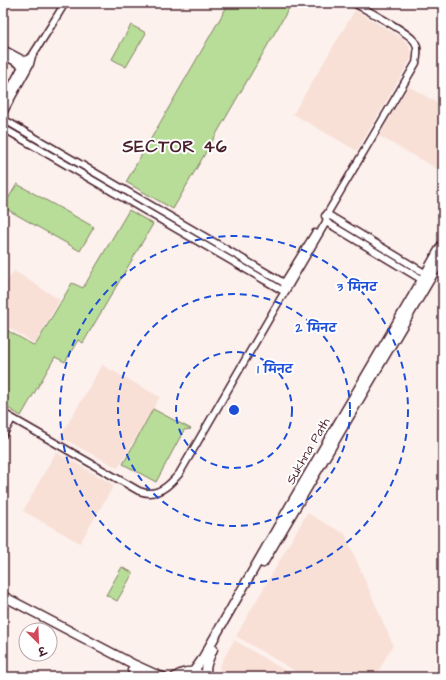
<svg xmlns="http://www.w3.org/2000/svg" width="446" height="680" font-family="'Architects Daughter','Playpen Sans Deva',sans-serif">
  <rect width="100%" height="100%" fill="#fcf1ed"/>
  <filter id="ink" filterUnits="userSpaceOnUse"><feTurbulence type="fractalNoise" baseFrequency=".025" numOctaves="2"/><feDisplacementMap in="SourceGraphic" scale="8" xChannelSelector="R" yChannelSelector="G"/><feConvolveMatrix kernelMatrix="1 2 1 2 8 2 1 2 1" color-interpolation-filters="sRGB"/></filter>
  <g filter="url(#ink)">
    <!-- built -->
    <path fill="#f8e0d7" d="M 355,10 L 402,38 L 408,44 L 411,52 L 412,57 L 357,151 L 293,114 Z
      M 408,86 L 443,106 L 443,172 L 379,136 Z
      M 14,271 L 60,300 L 35,344 L 3,324 L 3,288 Z
      M 102,365 L 160,397 L 118,468 L 60,437 Z
      M 56,452 L 114,485 L 80,543 L 23,511 Z
      M 307,513 L 345,534 L 393,645 L 375,677 L 305,677 L 236,636 Z
      M 234,640 L 296,677 L 222,677 L 219,667 Z"/>
    <!-- green -->
    <path fill="#b8dd98" stroke="#817e62" d="M 229,3 L 292,3 L 173,209 L 126,182 Z
      M 131,25 L 146,33 L 126,67 L 112,59 Z
      M 17,184 L 94,227 L 80,251 L 3,207 Z
      M 129,210 L 153,224 L 83,343 L 78,340 L 65,362 L 55,357 L 21,416 L 3,405 L 3,328 L 35,346 L 72,283 L 83,288 Z
      M 153,409 L 191,429 L 184,430 L 156,482 L 123,464 Z
      M 122,567 L 133,573 L 117,601 L 106,595 Z"/>
    <g fill="none" stroke-linecap="round" stroke-linejoin="round">
      <defs>
        <path id="minor" d="M 3,49 L 29,63
          M 3,55 L 26,68
          M 3,102 L 25,61 L 32,56
          M 3,113 L 30,64 L 32,56 L 51,26 L 65,3
          M 3,119 L 284,283
          M 3,128 L 285,292 L 326,222 L 327,214 L 416,63 C 417,57 419,48 415,42 C 409,32 366,10 354,3
          M 325,216 L 327,214 L 428,275
          M 326,222 L 424,281
          M 3,413 L 139,491 C 142,492 146,493 149,493 C 162,493 171,483 179,474 L 281,298 L 285,292 L 284,283 L 315,233
          M 3,435 L 12,419"/>
        <path id="major" d="M 263,563 L 443,257
          M 3,596 L 135,665 L 157,675 L 163,677
          M 132,670 L 146,677
          M 193,672 L 201,661 L 295,497 L 422,280 L 443,243
          M 175,677 C 185,670 196,670 205,677
          M 207,677 C 204,667 209,659 213,649"/>
      </defs>
      <!-- minor casing -->
      <use href="#minor" stroke="#4a1f2b" stroke-width="9"/>
      <!-- major casing -->
      <use href="#major" stroke="#4a1f2b" stroke-width="11"/>
      <!-- minor -->
      <use href="#minor" stroke="#fff" stroke-width="6"/>
      <!-- major -->
      <use href="#major" stroke="#fff" stroke-width="8"/>
    </g>
  </g>
  <!-- distance rings -->
  <g fill="none" stroke="#1d4ed8" stroke-width="2" stroke-dasharray="7 5">
    <circle cx="234" cy="410" r="58"/>
    <circle cx="234" cy="410" r="116"/>
    <circle cx="234" cy="410" r="174"/>
  </g>
  <g text-anchor="middle" dominant-baseline="central" stroke-width="4" stroke-linejoin="round" paint-order="stroke">
    <!-- street labels -->
    <g font-size="13" fill="#4a1f2b" stroke="#fff">
      <text transform="translate(308 451) rotate(-60)">Sukhna Path</text>
    </g>
    <!-- district labels -->
    <g font-size="17" font-weight="bold" letter-spacing="1" fill="#4a1f2b" stroke="#fff">
      <text x="175" y="147">SECTOR 46</text>
    </g>
  </g>
  <circle cx="234" cy="410" r="6" fill="#1d4ed8" stroke="#fff" stroke-width="2"/>
  <g font-size="12" text-anchor="middle" font-weight="bold" fill="#1d4ed8" stroke="#fff" stroke-width="4" stroke-linejoin="round" paint-order="stroke">
    <text x="357" y="291">3 मिनट</text>
    <text x="316" y="332">2 मिनट</text>
    <text x="275" y="373">1 मिनट</text>
  </g>
  <!-- margin -->
  <rect width="446" height="680" fill="none" stroke="#fff" stroke-width="16"/>
  <rect x="8" y="8" width="430" height="664" fill="none" stroke="#4a1f2b" stroke-width="1.5" filter="url(#ink)"/>
  <!-- north arrow -->
  <g transform="translate(38 642) rotate(156)"><circle r="19" fill="#ffffff" stroke="#b7a5aa"/>
  <path d="M0-3L7 15L0 10L-7 15Z" fill="#d1495b"/>
  <text y="-6" font-size="11" font-weight="bold" text-anchor="middle" fill="#4a1f2b">उ</text>
  </g>
</svg>
